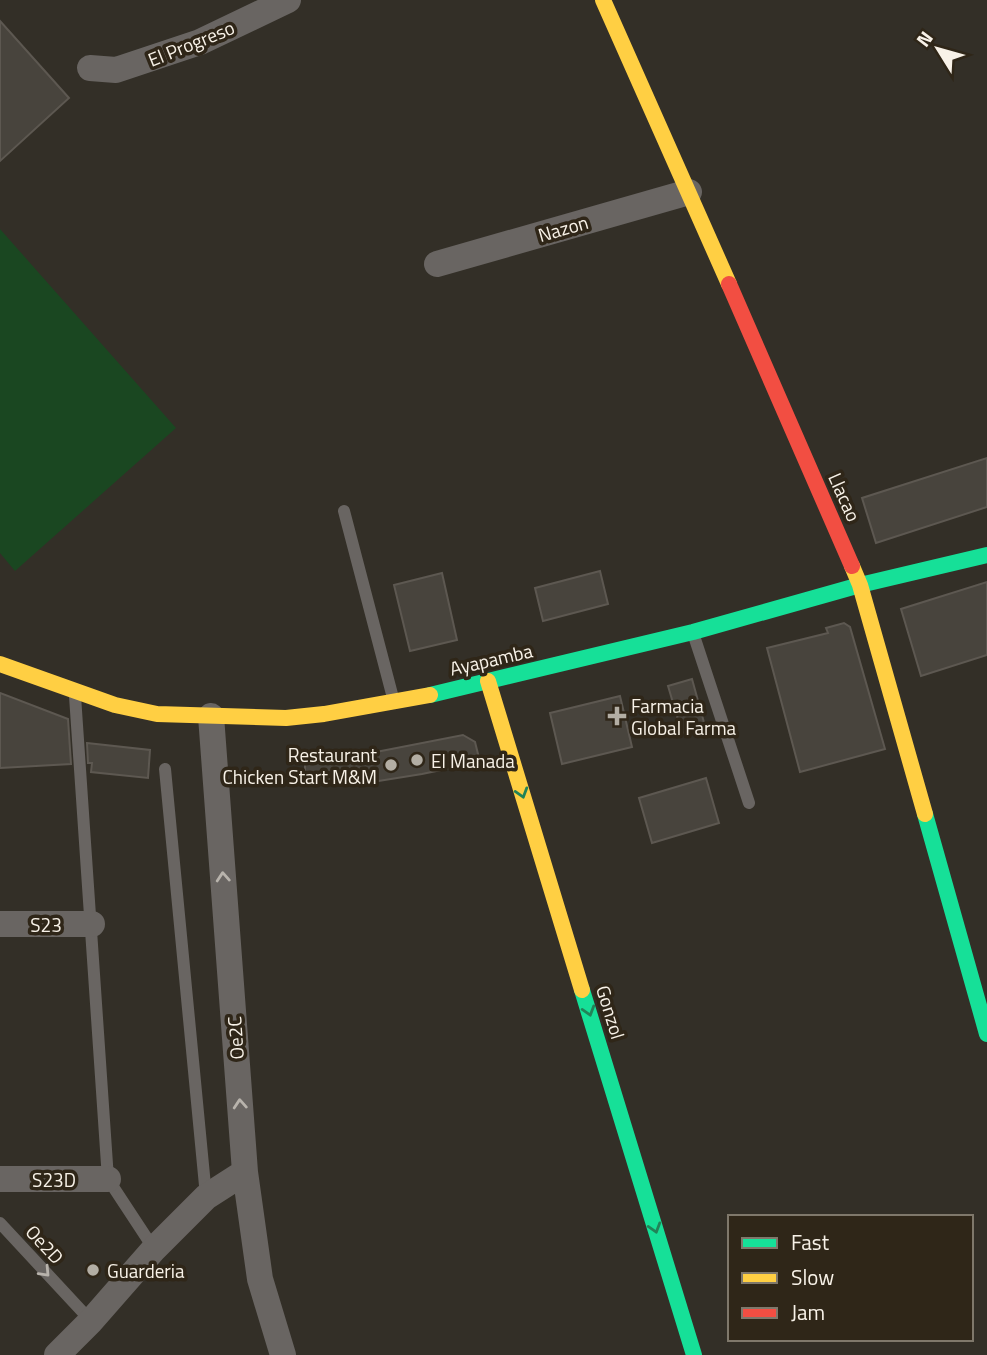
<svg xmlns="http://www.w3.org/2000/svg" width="987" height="1355" font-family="'Titillium Web',sans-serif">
  <rect width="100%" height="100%" fill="#332f27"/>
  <!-- green -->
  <path fill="#1a4721" d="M 0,229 L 176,428 L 15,571 L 0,553 Z"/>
  <!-- building -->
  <path fill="#48443d" stroke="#5d5851" stroke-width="2" d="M 0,21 L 69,98 L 0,161 Z
    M 987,458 L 987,507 L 876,543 L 862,498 Z
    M 600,571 L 608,604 L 543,621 L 535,588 Z
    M 442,573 L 457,640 L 410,651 L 394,585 Z
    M 987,582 L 987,655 L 921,676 L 901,609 Z
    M 844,623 L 850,627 L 885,749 L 800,772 L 767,648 L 828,633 L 826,628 Z
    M 692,679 L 705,726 L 682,733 L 668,686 Z
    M 0,693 L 68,719 L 71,764 L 0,768 Z
    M 620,696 L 632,747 L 562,764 L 550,713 Z
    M 463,735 L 475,742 L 480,762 L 422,774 L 366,783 L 305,784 L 305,758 L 344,757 L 376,752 Z
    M 87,743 L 150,750 L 148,778 L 91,772 L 92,763 L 88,763 Z
    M 706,778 L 719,823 L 652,843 L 639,798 Z"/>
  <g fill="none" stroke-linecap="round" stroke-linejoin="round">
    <!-- lane -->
    <path stroke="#696562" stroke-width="12" d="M 344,511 L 393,698
      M 694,636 L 749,803
      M 75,696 L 108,1179 L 154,1249
      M 165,769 L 206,1196
      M 0,1223 L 91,1321"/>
    <!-- street -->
    <path stroke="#696562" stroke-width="26" d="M 90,68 L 116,70 L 200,42 L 288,0
      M 437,264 L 689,192
      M 211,716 L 245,1172 L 260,1279 L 283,1355
      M 0,924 L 92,924
      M 0,1179 L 108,1179
      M 57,1355 L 91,1321 L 154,1249 L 206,1197 L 245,1172"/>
    <!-- fast -->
    <path stroke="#16e098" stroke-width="16" d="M 430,695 L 693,632 L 860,585 L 987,555
      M 925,814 L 987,1034
      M 582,990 L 694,1355"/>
    <!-- slow -->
    <path stroke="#ffcf43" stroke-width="16" d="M 603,0 L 729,284
      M 852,566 L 860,585 L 925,814
      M 0,664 L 115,705 L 157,714 L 286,718 L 324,714 L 430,695
      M 488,681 L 582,990"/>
    <!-- jam -->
    <path stroke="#f24e42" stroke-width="16" d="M 729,284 L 852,566"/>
  </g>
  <!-- one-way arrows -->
  <defs><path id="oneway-chevron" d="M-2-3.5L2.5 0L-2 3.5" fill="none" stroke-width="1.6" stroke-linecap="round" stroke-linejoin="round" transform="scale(1.75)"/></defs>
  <g stroke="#228358">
    <use href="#oneway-chevron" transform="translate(522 793) rotate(73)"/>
    <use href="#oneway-chevron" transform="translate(589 1011) rotate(73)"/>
    <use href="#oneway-chevron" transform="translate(655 1228) rotate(73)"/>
  </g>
  <g stroke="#b8b3ac">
    <use href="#oneway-chevron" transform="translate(223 877) rotate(-94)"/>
    <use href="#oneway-chevron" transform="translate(240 1104) rotate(-94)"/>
    <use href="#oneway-chevron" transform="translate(45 1272) rotate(47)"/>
  </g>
  <!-- markers -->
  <g fill="#b3aea4" stroke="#2f2618" stroke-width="2.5">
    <path d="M613.5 705.5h7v7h7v7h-7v7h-7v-7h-7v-7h7z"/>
    <circle cx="417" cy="760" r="7"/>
    <circle cx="391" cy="765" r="7"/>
    <circle cx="93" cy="1270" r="7"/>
  </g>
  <g text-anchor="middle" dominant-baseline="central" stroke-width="7" stroke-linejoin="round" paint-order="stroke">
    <!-- street labels -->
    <g font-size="19" fill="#f8f2e8" stroke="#2f2618">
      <text transform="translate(191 43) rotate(-22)">El Progreso</text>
      <text transform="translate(563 228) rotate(-16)">Nazon</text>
      <text transform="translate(845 497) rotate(66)">Llacao</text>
      <text transform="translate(491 659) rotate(-13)">Ayapamba</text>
      <text x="46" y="924">S23</text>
      <text transform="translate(611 1012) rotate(73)">Gonzol</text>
      <text transform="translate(235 1038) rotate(-94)">Oe2C</text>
      <text x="54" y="1179">S23D</text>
      <text transform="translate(45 1244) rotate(47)">Oe2D</text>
    </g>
    <!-- poi labels -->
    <g font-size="19" fill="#f8f2e8" stroke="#2f2618" text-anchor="start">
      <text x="631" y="705">Farmacia<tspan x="631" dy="22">Global Farma</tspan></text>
      <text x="377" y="754" text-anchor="end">Restaurant<tspan x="377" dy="22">Chicken Start M&amp;M</tspan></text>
      <text x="431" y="760">El Manada</text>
      <text x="107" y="1270">Guarderia</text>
    </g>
  </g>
  <!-- legend -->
  <rect x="728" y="1215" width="245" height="126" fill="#2f2618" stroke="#7f786b" stroke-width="2"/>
  <rect x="742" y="1238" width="35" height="10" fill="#16e098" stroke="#7f786b" stroke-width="2"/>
  <text x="791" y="1250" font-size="21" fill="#f8f2e8">Fast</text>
  <rect x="742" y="1273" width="35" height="10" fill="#ffcf43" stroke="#7f786b" stroke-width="2"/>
  <text x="791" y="1285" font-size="21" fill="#f8f2e8">Slow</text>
  <rect x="742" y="1308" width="35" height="10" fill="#f24e42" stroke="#7f786b" stroke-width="2"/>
  <text x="791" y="1320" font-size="21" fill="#f8f2e8">Jam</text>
  <!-- north arrow -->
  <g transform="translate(938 49) rotate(307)" stroke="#2f2618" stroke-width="5" paint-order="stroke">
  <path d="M0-5L12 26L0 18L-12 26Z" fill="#f8f2e8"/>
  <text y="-10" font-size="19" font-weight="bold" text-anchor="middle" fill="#f8f2e8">N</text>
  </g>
</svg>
